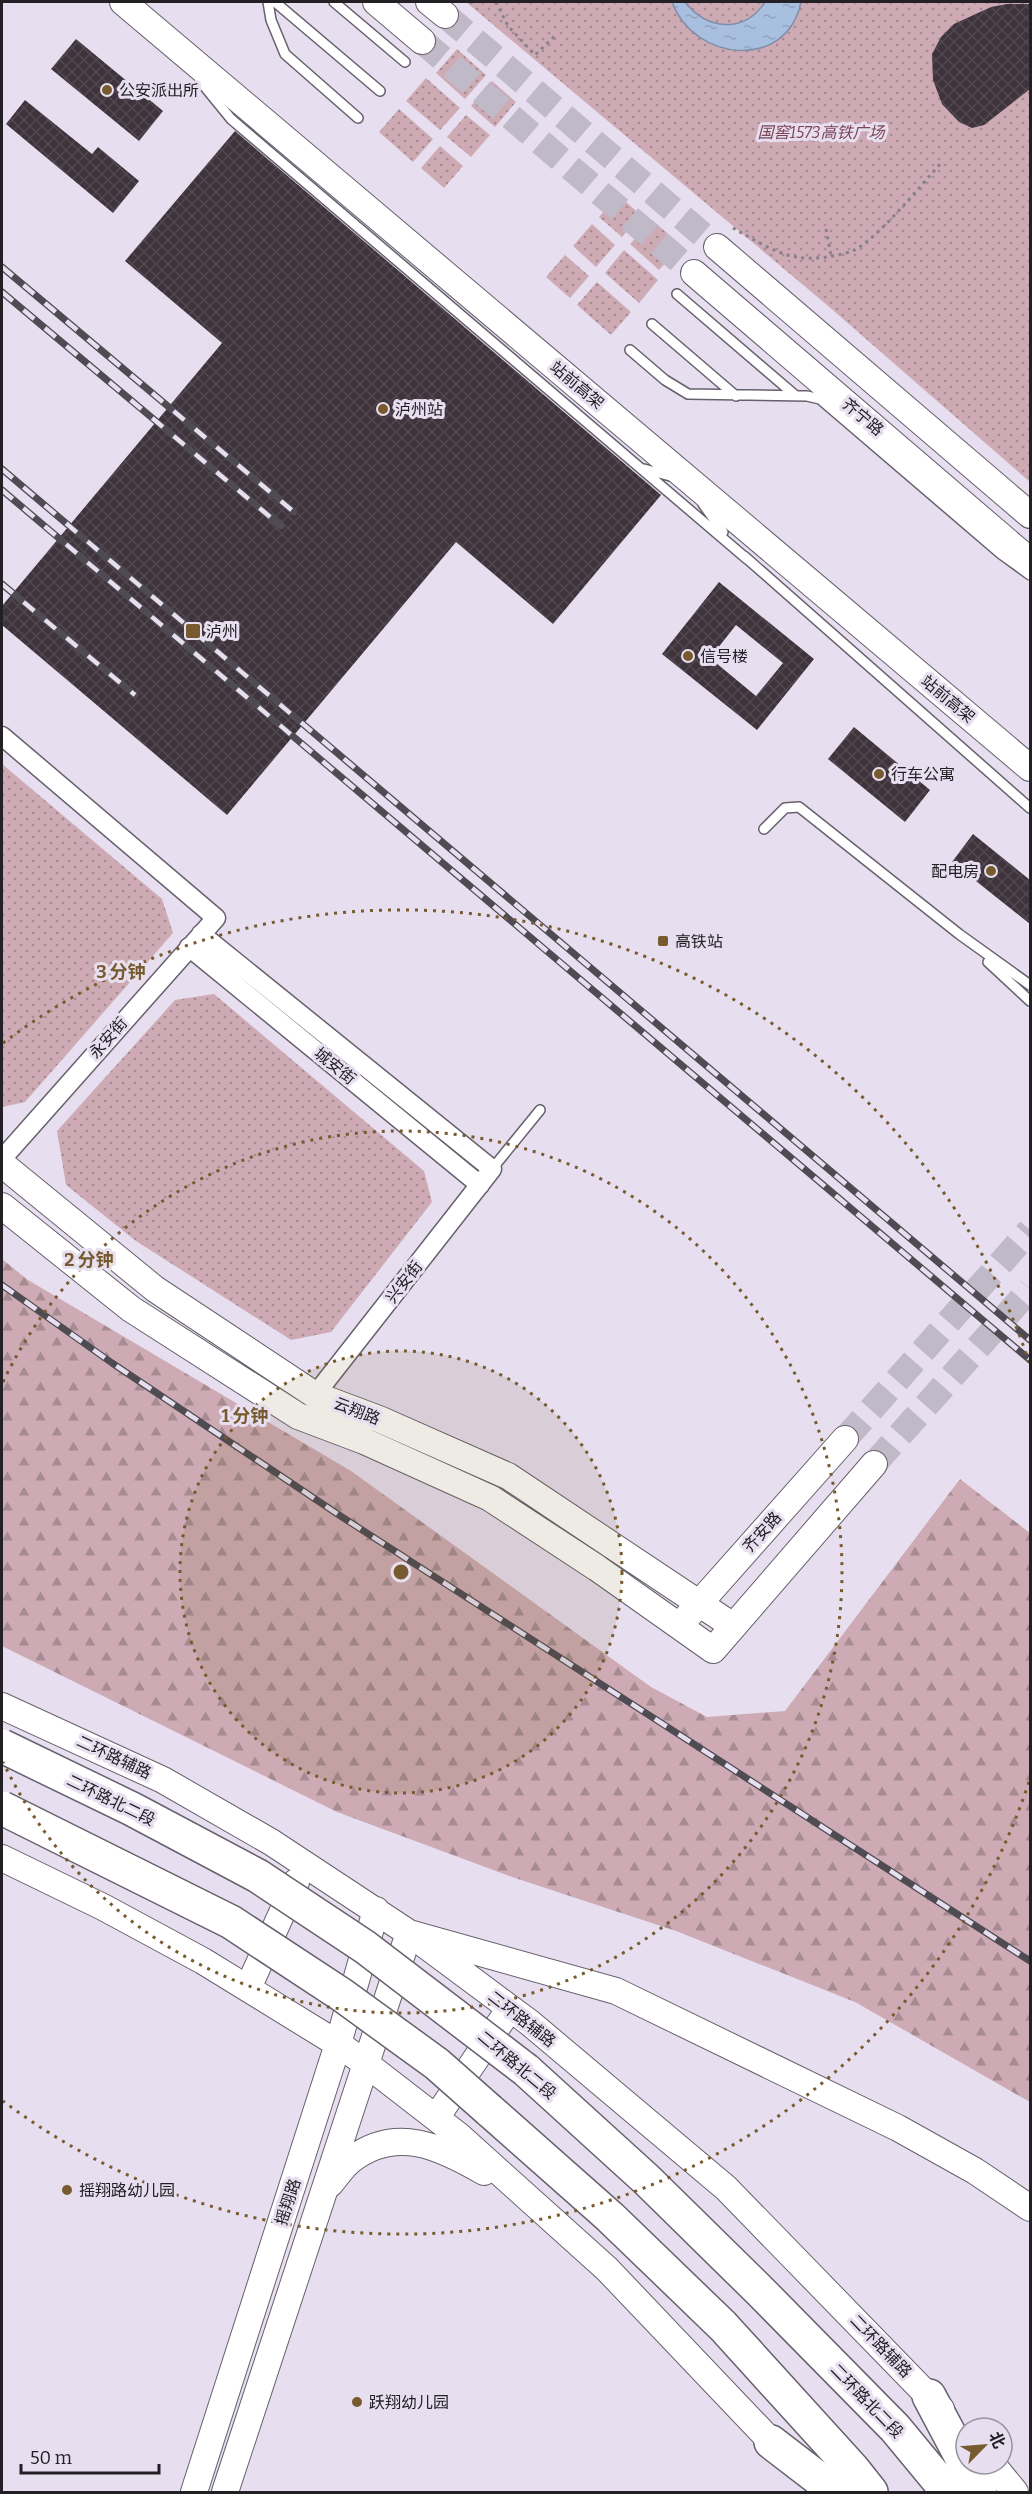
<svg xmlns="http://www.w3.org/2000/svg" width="1032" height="2494" font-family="Bitter,'Noto Sans SC',serif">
  <defs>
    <pattern id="grass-dots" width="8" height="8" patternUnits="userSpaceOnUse" patternTransform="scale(1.5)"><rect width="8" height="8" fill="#ceabb4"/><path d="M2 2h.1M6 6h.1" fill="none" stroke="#a78b92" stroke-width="1.8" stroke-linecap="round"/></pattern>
    <pattern id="forest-firs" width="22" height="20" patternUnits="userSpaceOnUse" patternTransform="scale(1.5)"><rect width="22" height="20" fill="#ceabb4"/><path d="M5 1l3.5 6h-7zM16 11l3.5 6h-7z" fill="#a78b92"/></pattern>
    <pattern id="water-ripples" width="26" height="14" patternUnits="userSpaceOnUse" patternTransform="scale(1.5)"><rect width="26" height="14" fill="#a8bfe0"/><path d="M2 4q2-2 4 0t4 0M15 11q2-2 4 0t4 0" fill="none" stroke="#90a4c0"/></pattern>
    <pattern id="building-cross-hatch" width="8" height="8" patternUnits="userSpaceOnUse" patternTransform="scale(1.5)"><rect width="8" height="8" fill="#3f333c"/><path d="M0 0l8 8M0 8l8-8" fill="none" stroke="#524850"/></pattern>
  </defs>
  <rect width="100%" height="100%" fill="#e7dfef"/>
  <!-- grass -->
  <path fill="url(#grass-dots)" d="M 466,2 L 1030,2 L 1030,482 L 827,305 Z
    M 457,49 L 486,75 L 465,99 L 436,73 Z
    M 426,78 L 460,108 L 440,130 L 406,101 Z
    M 492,81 L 516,102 L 495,127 L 471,106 Z
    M 399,109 L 433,139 L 413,162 L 379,132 Z
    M 466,115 L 490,135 L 471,157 L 447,137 Z
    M 440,146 L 463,166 L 444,188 L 421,168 Z
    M 618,195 L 641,215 L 622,237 L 599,217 Z
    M 652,220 L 681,245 L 659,270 L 630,244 Z
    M 592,224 L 615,245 L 596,267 L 573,246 Z
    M 624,250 L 658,280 L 639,303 L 605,273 Z
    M 565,255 L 589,276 L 570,298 L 546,277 Z
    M 597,282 L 631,312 L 611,335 L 577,305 Z
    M 2,764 L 162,899 L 173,933 L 25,1102 L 2,1107 Z
    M 214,994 L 424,1171 L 432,1202 L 331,1332 L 291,1340 L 136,1241 L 66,1185 L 57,1131 L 175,1000 Z"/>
  <!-- forest -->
  <path fill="url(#forest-firs)" d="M 2,1259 L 28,1280 L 351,1471 L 651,1687 L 707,1717 L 785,1711 L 960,1479 L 1030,1533 L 1030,2102 L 855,2002 L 676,1931 L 512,1877 L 337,1812 L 2,1646 Z"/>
  <!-- water -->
  <path fill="url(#water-ripples)" stroke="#808fa8" stroke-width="1.5" d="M 672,2 L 685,2 C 707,30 744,34 765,2 L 801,2 C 787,71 694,62 672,2 Z"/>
  <!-- building -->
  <path fill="url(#building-cross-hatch)" fill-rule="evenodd" d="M 1007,4 L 1030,4 L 1030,89 L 984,125 L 972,128 L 959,122 L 942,104 L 933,80 L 932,54 L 941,37 L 954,24 L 991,7 Z
    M 76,39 L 163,111 L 139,141 L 51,69 Z
    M 25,100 L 92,154 L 98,147 L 139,181 L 113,213 L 6,124 Z
    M 235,131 L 661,495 L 553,624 L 456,542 L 227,815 L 2,625 L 2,606 L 222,343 L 125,261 Z
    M 719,582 L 814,659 L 757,730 L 662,654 ZM 736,625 L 783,663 L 756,696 L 710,658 Z
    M 854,727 L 930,790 L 905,822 L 828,759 Z
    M 973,834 L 1030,880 L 1030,924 L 952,862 Z"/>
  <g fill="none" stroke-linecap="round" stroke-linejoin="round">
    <!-- secondary-tunnel -->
    <path stroke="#c0b9c7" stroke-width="26" stroke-dasharray="26 13" stroke-linecap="butt" d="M 445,15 L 717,247
      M 422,41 L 694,273
      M 845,1439 L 1030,1230
      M 874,1464 L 1030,1289"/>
    <defs>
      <path id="lane" d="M 268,2 L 271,20 L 285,54 L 358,118
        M 275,2 L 380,91
        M 334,2 L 405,62
        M 200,81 L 231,119 L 747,559
        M 677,294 L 796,396
        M 652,324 L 736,396
        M 630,350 L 665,380 L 688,394 L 807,396 L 820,399 L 1001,554 L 1030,575
        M 644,469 L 674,477
        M 703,504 L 723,532
        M 744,556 L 1030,808
        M 764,829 L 785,808 L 799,807 L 959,934 L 1030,985
        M 988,962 L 1030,1001
        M 492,1169 L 540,1110"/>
      <path id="street" d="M 2,736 L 216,918 L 2,1159
        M 201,934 L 492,1169 L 315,1395
        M 189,947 L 480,1185"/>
      <path id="secondary" d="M 123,2 L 1030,768
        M 376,2 L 422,41
        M 429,2 L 445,15
        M 717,247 L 1030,515
        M 694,273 L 1030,561
        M 2,1164 L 155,1289 L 315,1395 L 379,1419 L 508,1476 L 733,1626
        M 2,1206 L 131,1309 L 298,1416 L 364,1441 L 490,1498 L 597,1568 L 713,1650 L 874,1464
        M 688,1616 L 845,1439
        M 2,1706 L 163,1780 L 271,1842 L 409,1933 L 530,2023 L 726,2188 L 941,2409
        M 2,1858 L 103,1907 L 203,1961 L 338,2044 L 365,2063 L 458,2135 L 607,2269 L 784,2455
        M 248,1988 L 296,1882
        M 436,2118 L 510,2008
        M 330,2184 C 337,2176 343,2166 351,2160 C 396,2125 441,2147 484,2172
        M 992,2464 L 1015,2492
        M 194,2492 L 338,2044 L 376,1910
        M 225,2492 L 409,1933 L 616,1991 L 898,2128 L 975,2171 L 1030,2208"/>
      <path id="highway" d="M 526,2070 L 647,2180 L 761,2292 L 895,2428 L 948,2492
        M 489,2110 L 610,2217 L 723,2326 L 852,2468 L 871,2492
        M 929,2396 L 980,2492
        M 771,2442 L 836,2492"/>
    </defs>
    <!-- lane casing -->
    <use href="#lane" stroke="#67606d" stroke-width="12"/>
    <!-- street casing -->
    <use href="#street" stroke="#67606d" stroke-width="21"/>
    <!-- secondary casing -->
    <use href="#secondary" stroke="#67606d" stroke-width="28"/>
    <!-- highway casing -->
    <use href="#highway" stroke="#67606d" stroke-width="36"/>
    <!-- path -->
    <path stroke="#86818c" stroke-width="3" stroke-dasharray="3 4.5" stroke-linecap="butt" d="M 496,2 L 508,26 L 535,55 L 556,35
      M 733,228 C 753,239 774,253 796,257 C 813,260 835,257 852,251 C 875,242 922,184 941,163
      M 826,229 L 831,255"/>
    <!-- lane -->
    <use href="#lane" stroke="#fff" stroke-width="9"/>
    <!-- street -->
    <use href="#street" stroke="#fff" stroke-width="18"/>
    <!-- secondary -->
    <use href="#secondary" stroke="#fff" stroke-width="26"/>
    <!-- highway -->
    <use href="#highway" stroke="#fff" stroke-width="33"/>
    <defs>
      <path id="rail" d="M 2,267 L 294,512
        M 2,292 L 281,526
        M 2,469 L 1030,1340
        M 2,490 L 1030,1360
        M 2,584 L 135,695
        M 2,1285 L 112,1363 L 342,1517 L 1030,1961"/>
    </defs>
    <!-- rail casing -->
    <use href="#rail" stroke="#4e4b52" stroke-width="7"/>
    <!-- rail -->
    <use href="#rail" stroke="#e7dfef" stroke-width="4.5" stroke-dasharray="14" stroke-linecap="butt"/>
    <defs>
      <path id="highway-bridge" d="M 2,1746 L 132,1809 L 258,1876 L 365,1947 L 526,2070
        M 2,1808 L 231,1922 L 342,1995 L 437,2064 L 489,2110"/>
    </defs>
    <!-- highway-bridge casing -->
    <use href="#highway-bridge" stroke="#67606d" stroke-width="36" stroke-linecap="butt"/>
    <!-- highway-bridge -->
    <use href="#highway-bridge" stroke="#fff" stroke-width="33"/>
  </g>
  <!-- distance rings -->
  <circle cx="401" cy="1572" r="221" fill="#775a2d" fill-opacity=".12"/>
  <g fill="none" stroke="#775a2d" stroke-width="3" stroke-dasharray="3 6">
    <circle cx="401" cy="1572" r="221"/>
    <path d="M3 1382A441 441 0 1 1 3 1762"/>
    <path d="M1029 1782A662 662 0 0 1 3 2101M3 1043A662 662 0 0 1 1029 1362"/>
  </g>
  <!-- markers -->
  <g fill="#775a2d" stroke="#e7dfef" stroke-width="2">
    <circle cx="107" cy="90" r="6"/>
    <circle cx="383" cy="409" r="6"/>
    <rect x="185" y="623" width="16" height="16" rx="3"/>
    <circle cx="688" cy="656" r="6"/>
    <circle cx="879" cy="774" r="6"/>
    <circle cx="991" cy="871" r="6"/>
    <rect x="657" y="935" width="12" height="12" rx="3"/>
    <circle cx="67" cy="2190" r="6"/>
    <circle cx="357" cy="2402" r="6"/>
  </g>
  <g text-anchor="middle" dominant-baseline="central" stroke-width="6" stroke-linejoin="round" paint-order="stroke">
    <!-- poi labels -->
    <g font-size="16" fill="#222025" stroke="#e7dfef" text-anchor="start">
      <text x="119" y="90">公安派出所</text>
      <text x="395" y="409">泸州站</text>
      <text x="206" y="631">泸州</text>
      <text x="700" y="656">信号楼</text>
      <text x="891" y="774">行车公寓</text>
      <text x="979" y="871" text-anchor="end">配电房</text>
      <text x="675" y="941">高铁站</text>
      <text x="79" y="2190">摇翔路幼儿园</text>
      <text x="369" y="2402">跃翔幼儿园</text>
    </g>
    <!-- park labels -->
    <g font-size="16" font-style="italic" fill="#7c4255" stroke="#e7dfef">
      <text x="821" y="132">国窖1573高铁广场</text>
    </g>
    <!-- street labels -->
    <g font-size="16" fill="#222025" stroke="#e7dfef">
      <text transform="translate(577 385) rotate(40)">站前高架</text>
      <text transform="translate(863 417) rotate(40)">齐宁路</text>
      <text transform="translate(948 699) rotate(40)">站前高架</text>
      <text transform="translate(108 1038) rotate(-49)">永安街</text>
      <text transform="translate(335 1066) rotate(39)">城安街</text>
      <text transform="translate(404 1282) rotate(-52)">兴安街</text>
      <text transform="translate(357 1411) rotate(21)">云翔路</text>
      <text transform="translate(762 1532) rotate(-48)">齐安路</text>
      <text transform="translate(114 1757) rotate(25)">二环路辅路</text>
      <text transform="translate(111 1800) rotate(26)">二环路北二段</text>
      <text transform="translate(522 2019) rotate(38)">二环路辅路</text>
      <text transform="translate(517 2065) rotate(40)">二环路北二段</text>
      <text transform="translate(288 2202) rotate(-72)">摇翔路</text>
      <text transform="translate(881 2346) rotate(46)">二环路辅路</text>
      <text transform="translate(867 2401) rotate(46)">二环路北二段</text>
    </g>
  </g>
  <circle cx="401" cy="1572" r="9" fill="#775a2d" stroke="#e7dfef" stroke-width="3"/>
  <g font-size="18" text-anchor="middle" font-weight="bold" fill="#775a2d" stroke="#e7dfef" stroke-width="6" stroke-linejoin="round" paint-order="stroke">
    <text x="121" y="978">3 分钟</text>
    <text x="89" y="1266">2 分钟</text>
    <text x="245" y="1422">1 分钟</text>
  </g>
  <!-- border -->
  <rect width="1032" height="2494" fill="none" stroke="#222025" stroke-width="6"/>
  <!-- north arrow -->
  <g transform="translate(984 2446) rotate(65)"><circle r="28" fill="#e7dfef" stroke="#98939e" stroke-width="1.5"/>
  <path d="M0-4.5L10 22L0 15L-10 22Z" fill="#775a2d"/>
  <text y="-9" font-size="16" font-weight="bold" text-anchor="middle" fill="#222025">北</text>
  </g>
  <!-- scale -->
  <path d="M21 2464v9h138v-9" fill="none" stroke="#222025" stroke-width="3"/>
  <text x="30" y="2464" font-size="18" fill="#222025" stroke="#e7dfef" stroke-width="4.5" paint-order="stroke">50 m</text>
</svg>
